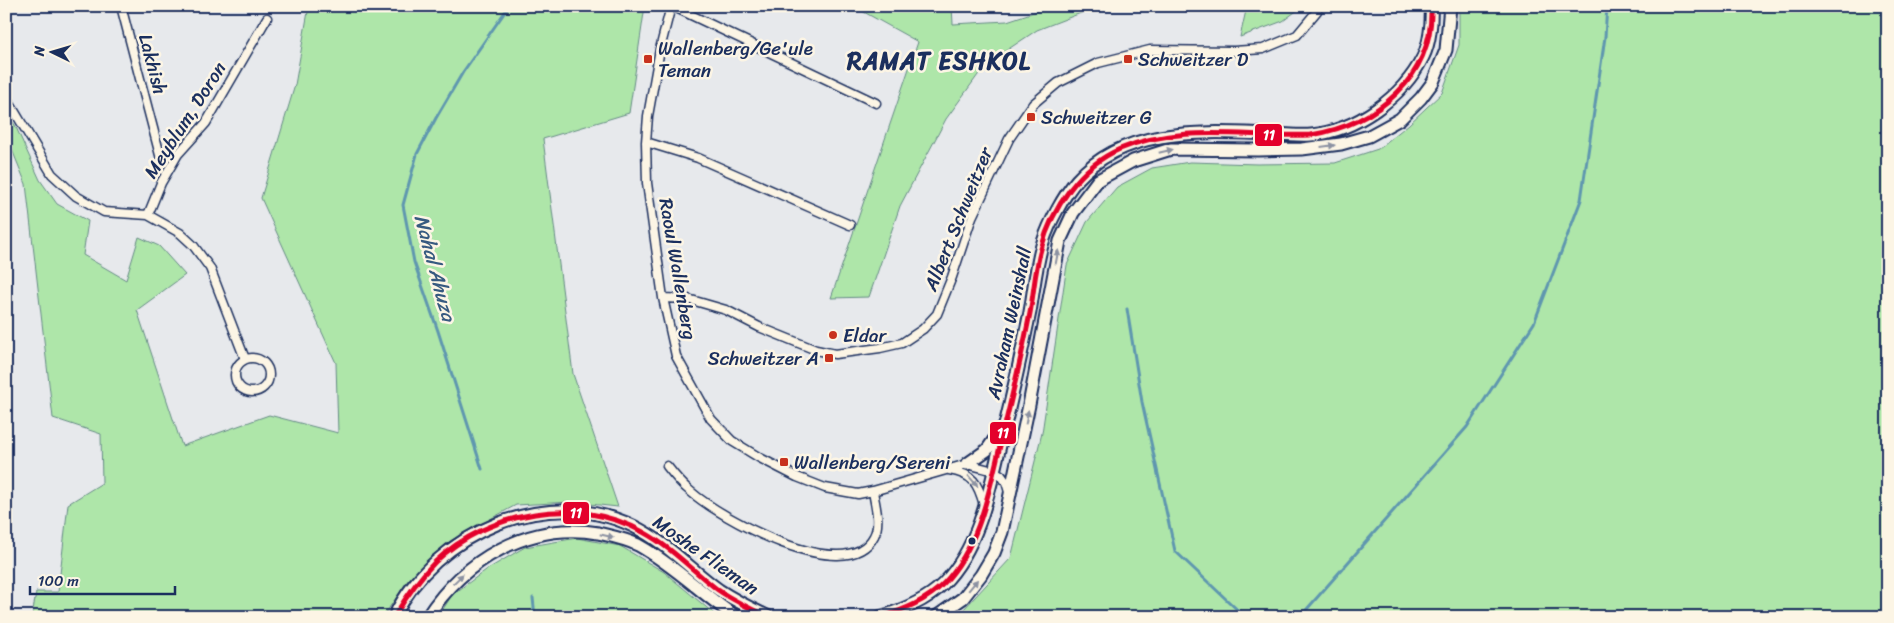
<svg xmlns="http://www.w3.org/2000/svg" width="1894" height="623" font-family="Sriracha,sans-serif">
  <rect width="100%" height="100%" fill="#e7e9ec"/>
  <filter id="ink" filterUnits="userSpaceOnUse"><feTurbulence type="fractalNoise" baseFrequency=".02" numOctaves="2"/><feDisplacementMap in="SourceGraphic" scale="10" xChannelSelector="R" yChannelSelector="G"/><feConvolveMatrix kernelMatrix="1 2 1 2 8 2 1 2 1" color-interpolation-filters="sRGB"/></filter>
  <g filter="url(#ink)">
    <!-- green -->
    <path fill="#aee6a9" stroke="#648a84" d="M 309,6 L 645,6 L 629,113 L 543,139 L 573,374 L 618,507 L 571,502 L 516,505 L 450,541 L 408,580 L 383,617 L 32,617 L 36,592 L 58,592 L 68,504 L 102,483 L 101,434 L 53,418 L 26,184 L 6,135 L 6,113 L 15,125 L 40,180 L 57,204 L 88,221 L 83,255 L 126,280 L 139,237 L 159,246 L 185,275 L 137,310 L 182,446 L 269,415 L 338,433 L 336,363 L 261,198 L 295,85 Z
      M 853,6 L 952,6 L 953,24 L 1007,21 L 1052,6 L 1099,6 L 1037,30 L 986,64 L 946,119 L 900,206 L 869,297 L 831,298 L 918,42 Z
      M 1247,6 L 1303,6 L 1283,21 L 1240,37 Z
      M 1459,6 L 1888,6 L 1888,617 L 950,617 L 963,610 L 1011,558 L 1042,433 L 1067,265 L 1087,222 L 1117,187 L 1152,168 L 1190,162 L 1257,164 L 1335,163 L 1378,149 L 1409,124 L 1442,93 L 1459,45 Z
      M 577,538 L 620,546 L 664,572 L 718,617 L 438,617 L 452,595 L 486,570 L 525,547 Z"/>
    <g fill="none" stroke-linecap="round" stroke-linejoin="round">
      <!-- stream -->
      <path stroke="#5e97af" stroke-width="3" d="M 1127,309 L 1142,402 L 1175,551 L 1245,617
        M 482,469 L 438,331 L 414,262 L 403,205 L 417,154 L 436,118 L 463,72 L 509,6
        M 533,598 L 535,617
        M 1300,617 L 1467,427 L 1534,323 L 1581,200 L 1605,37 L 1607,6"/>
      <defs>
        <path id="street" d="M 121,6 L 161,159
          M 671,6 L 660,49 L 648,116 L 646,142 L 647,183 L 663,298 L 676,356 L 711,419 L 732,441 L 760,458 L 797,477 L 825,488 L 858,494 L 873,491 L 967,464 L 994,471 L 1001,475 L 1006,482 L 1009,492
          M 672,6 L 876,103
          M 6,97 L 52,174 L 76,196 L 104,212 L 148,215 L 180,233 L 193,245 L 210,268 L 245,359
          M 646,142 L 698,158 L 850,225
          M 148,215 L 161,183 L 178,154 L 206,123 L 267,18
          M 663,298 L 688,299 L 726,310 L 759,327 L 816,350 L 835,354 L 880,348 L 902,343 L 923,329 L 937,314 L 952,277 L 972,217 L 1009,139 L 1033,104 L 1058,83 L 1098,63 L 1150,50 L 1234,51 L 1263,49 L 1297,35 L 1317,11 L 1318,6
          M235 375a17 17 0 1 1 34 0a17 17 0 1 1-34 0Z
          M 667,466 C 674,475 681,484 690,491 C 719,517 847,589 874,536 C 881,523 875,505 873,491
          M 949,470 C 973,474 978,483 984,505"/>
        <path id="secondary" d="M 967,464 L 987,450 L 1002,428
          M 394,617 C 434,533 547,484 633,526 C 666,542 690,569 719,590 C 734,600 752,609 769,617
          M 427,617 C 464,560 529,521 598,533 C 611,536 626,539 638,545 C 674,565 702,594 736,617
          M 880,617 C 903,610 926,601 943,584 C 979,548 990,489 1001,441 C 1012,399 1021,355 1030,312 C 1034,289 1036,264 1043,242 C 1049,223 1064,195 1077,180 C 1126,125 1206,132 1273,134 C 1285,134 1298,136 1311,135 C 1356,131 1403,97 1423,57 C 1430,43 1432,22 1431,6
          M 936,617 L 963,598 L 981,575 L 994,553 L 1002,532 L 1029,405 L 1060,241 L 1073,213 L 1098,180 L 1133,161 L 1171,149 L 1258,150 L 1302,149 L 1341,144 L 1369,136 L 1400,119 L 1421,98 L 1433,82 L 1446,50 L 1450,6"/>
      </defs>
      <!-- street casing -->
      <use href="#street" stroke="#1b2f5e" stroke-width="11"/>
      <!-- secondary casing -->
      <use href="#secondary" stroke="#1b2f5e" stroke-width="15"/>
      <!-- street -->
      <use href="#street" stroke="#fcf5e5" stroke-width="8"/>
      <!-- secondary -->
      <use href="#secondary" stroke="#fcf5e5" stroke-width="11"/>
      <defs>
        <path id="bus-1" d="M 394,617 C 406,597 418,579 435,562 C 489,511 578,495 643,532 C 671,547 693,571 718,590 C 734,601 751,609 768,617
          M 881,617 C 903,610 927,601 944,583 C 980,545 989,491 1001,442 C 1011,399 1022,356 1030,313 C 1034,291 1035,270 1041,249 C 1052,208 1080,166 1120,149 C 1182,123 1247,138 1311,135 C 1377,124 1434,77 1431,6"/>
      </defs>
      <!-- bus-1 casing -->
      <use href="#bus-1" stroke="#fcf5e5" stroke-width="9"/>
      <!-- bus-1 -->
      <use href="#bus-1" stroke="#e4002b" stroke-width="5"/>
    </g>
    <!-- one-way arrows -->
    <defs><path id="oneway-solid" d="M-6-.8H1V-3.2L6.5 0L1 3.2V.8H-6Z" transform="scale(1.25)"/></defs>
    <g fill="#8c92a2">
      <use href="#oneway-solid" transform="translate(1328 146) rotate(-7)"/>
      <use href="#oneway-solid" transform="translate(1166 151) rotate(-13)"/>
      <use href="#oneway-solid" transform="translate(1057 257) rotate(-79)"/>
      <use href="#oneway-solid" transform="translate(1027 417) rotate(-79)"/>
      <use href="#oneway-solid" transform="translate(973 481) rotate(49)"/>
      <use href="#oneway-solid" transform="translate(607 536) rotate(13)"/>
      <use href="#oneway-solid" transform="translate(458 579) rotate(-44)"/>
      <use href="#oneway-solid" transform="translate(973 585) rotate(-51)"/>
    </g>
  </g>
  <!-- markers -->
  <g fill="#c8321e" stroke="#fcf5e5" stroke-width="2">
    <rect x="643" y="54" width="10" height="10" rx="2.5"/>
    <rect x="1123" y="54" width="10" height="10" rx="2.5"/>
    <rect x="1026" y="112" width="10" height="10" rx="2.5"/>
    <circle cx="833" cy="335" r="5"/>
    <rect x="824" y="353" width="10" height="10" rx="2.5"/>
    <rect x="779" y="457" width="10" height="10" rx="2.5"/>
  </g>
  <circle fill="#1b2f5e" stroke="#fcf5e5" stroke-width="2" cx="972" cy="541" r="4.5"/>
  <g text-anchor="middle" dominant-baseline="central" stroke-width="5" stroke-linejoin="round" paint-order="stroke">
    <!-- poi labels -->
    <g font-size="19" fill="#1b2f5e" stroke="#fcf5e5" text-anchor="start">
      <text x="658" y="48">Wallenberg/Ge'ule<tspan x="658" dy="22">Teman</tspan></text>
      <text x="1138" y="59">Schweitzer D</text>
      <text x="1041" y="117">Schweitzer G</text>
      <text x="843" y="335">Eldar</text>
      <text x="819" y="358" text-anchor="end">Schweitzer A</text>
      <text x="794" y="462">Wallenberg/Sereni</text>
    </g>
    <!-- street labels -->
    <g font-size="19" fill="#1b2f5e" stroke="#fcf5e5">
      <text transform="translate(153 64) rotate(75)">Lakhish</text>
      <text transform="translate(185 120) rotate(-57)">Meyblum, Doron</text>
      <text transform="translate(958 219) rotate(-68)">Albert Schweitzer</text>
      <text transform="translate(678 269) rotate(80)">Raoul Wallenberg</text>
      <text transform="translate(1009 323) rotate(-78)">Avraham Weinshall</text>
      <text transform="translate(706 555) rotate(35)">Moshe Flieman</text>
    </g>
    <!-- water labels -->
    <g font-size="20" font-style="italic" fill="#375a80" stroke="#fcf5e5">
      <text transform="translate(435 268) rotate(75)">Nahal Ahuza</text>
    </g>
    <!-- district labels -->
    <g font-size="24" font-weight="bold" letter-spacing="1" fill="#1b2f5e" stroke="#fcf5e5">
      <text x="939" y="61">RAMAT ESHKOL</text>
    </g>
  </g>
  <g stroke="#fcf5e5" stroke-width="2">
    <rect x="1254" y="123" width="29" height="24" rx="5" fill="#e4002b"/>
    <rect x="989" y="421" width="28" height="24" rx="5" fill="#e4002b"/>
    <rect x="562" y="501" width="28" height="24" rx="5" fill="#e4002b"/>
  </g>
  <g font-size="14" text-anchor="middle" font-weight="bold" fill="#fff">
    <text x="1269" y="140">11</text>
    <text x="1003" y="438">11</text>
    <text x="576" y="518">11</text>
  </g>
  <!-- margin -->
  <rect width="1894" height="623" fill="none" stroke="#fcf5e5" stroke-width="25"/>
  <rect x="12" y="12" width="1869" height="598" fill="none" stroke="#1b2f5e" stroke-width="2" filter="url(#ink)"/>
  <!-- north arrow -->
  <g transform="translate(52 52) rotate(275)" stroke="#fcf5e5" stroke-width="4" paint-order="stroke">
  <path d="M0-4L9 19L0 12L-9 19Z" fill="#1b2f5e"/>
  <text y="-8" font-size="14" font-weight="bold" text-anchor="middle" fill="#1b2f5e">N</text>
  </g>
  <!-- scale -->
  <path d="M30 586v8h145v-8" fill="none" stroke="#1b2f5e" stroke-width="2.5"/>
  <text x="38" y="586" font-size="15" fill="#1b2f5e" stroke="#fcf5e5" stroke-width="4" paint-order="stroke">100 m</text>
</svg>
